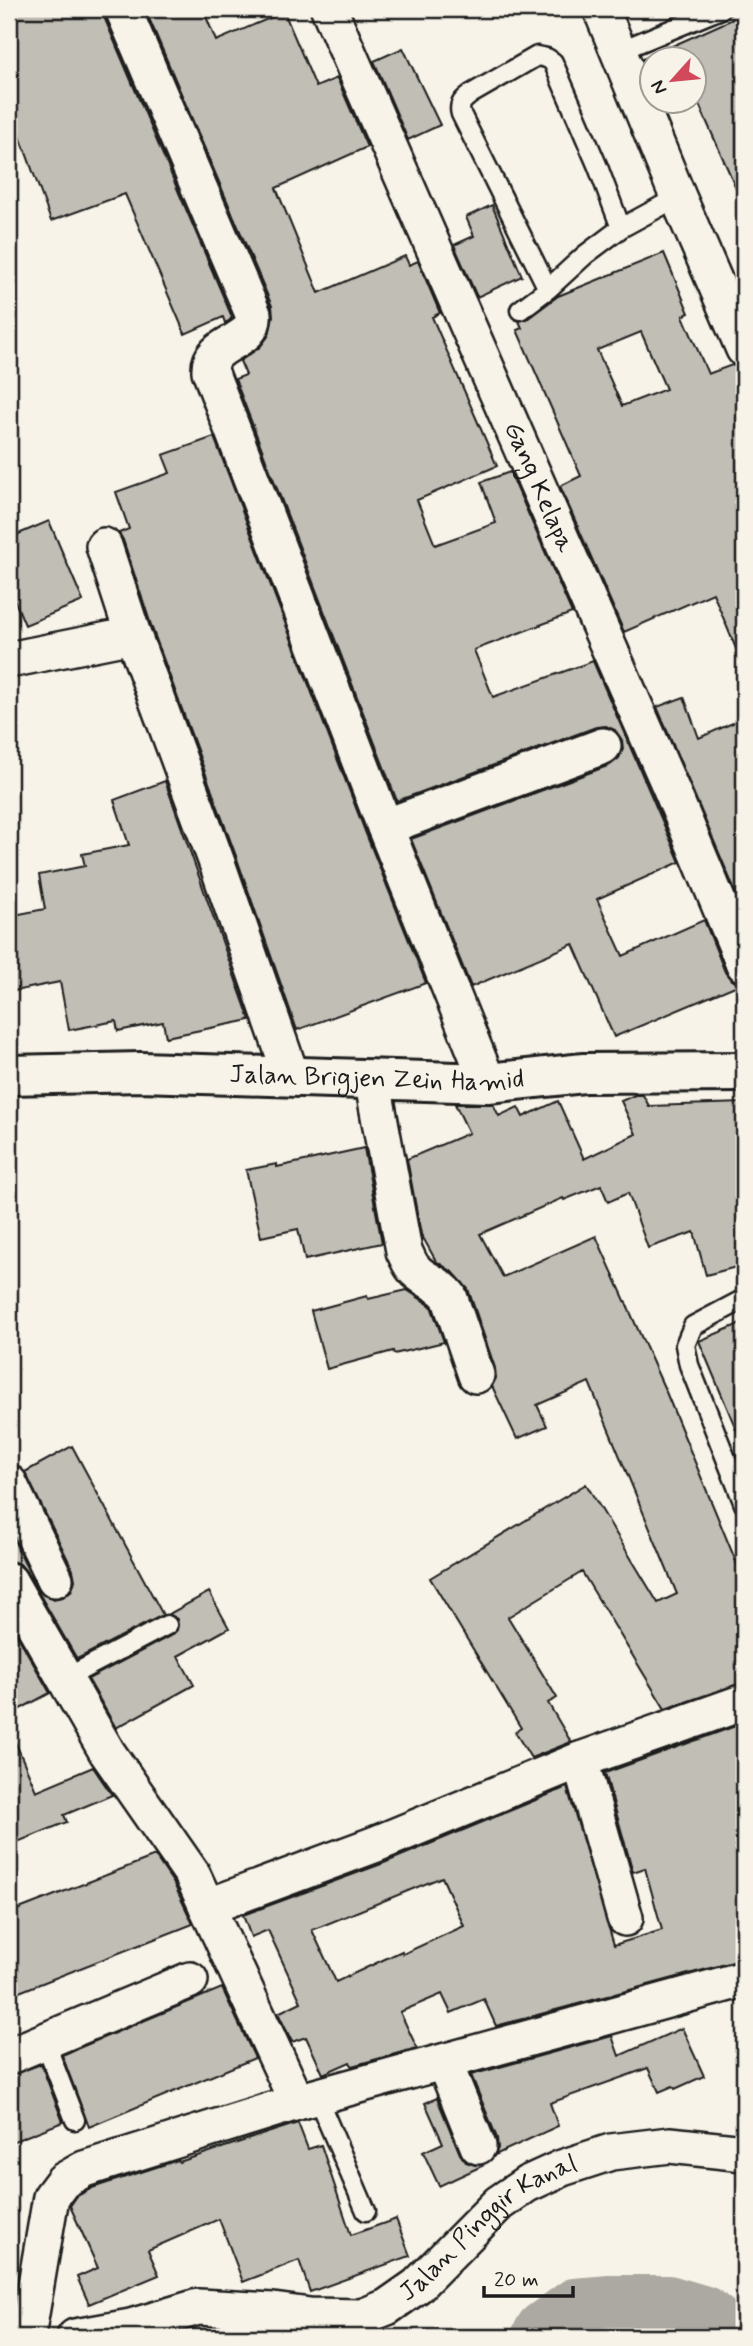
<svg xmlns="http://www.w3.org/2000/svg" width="753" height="2346" font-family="Mynerve,sans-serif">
  <rect width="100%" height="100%" fill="#f7f3e8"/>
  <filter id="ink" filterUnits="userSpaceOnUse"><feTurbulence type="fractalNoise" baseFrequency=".0143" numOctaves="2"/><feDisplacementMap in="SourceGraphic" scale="14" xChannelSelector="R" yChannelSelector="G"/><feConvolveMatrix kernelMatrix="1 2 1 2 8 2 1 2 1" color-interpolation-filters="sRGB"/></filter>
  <g filter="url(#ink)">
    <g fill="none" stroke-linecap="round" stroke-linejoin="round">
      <!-- river -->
      <path stroke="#aca9a2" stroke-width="52" d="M 537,2337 L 542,2328 L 575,2304 L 610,2301 L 668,2301 L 705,2312 L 736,2337"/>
    </g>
    <!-- building -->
    <path fill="#c0beb5" stroke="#1c1c1c" stroke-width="2" fill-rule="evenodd" d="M 9,9 L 103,9 L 104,17 L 232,317 L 229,321 L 225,323 L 223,317 L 185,334 L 125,194 L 51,221 L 9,106 Z
      M 145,9 L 203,9 L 216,41 L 284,12 L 316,87 L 337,78 L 367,147 L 276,188 L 319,293 L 405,256 L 409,265 L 418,261 L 440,313 L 432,317 L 497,466 L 417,500 L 435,545 L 496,523 L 481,482 L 510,472 L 572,613 L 474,650 L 493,697 L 593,661 L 680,862 L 597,899 L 623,956 L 704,920 L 725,972 L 731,980 L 740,984 L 614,1037 L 573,944 L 471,987 L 411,839 L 610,765 L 619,758 L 623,749 L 622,740 L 615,730 L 606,726 L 596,727 L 397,801 L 235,379 L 246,375 L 240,361 L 260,347 L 269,335 L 273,316 L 272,306 Z
      M 744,14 L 744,206 L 694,93 L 694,60 L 643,59 Z
      M 403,48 L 440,125 L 408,140 L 374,61 Z
      M 492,205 L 522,276 L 477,297 L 454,245 L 474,236 L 466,217 Z
      M 664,253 L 689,313 L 683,316 L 708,374 L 732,365 L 736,367 L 744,389 L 744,668 L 713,593 L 624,632 L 560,486 L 581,476 L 517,330 L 522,328 L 519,321 L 527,319 L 558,296 ZM 641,332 L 666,389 L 622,406 L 597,350 Z
      M 214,437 L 366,834 L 426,983 L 297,1030 L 236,856 L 152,628 L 123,540 L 119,533 L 129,529 L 116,492 L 170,473 L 163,455 Z
      M 49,521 L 83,601 L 25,625 L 9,587 L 9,538 Z
      M 684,697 L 699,738 L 744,718 L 744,912 L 657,707 Z
      M 165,781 L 250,1020 L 166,1037 L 163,1022 L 118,1031 L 116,1021 L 69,1030 L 60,982 L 9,992 L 9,916 L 45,909 L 39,875 L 85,866 L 82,854 L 129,845 L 114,800 Z
      M 635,1095 L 643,1095 L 649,1106 L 744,1103 L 744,1265 L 706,1275 L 694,1232 L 648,1248 L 628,1193 L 608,1202 L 601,1185 L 564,1200 L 563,1198 L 480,1234 L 503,1277 L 596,1236 L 666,1392 L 744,1581 L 744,1682 L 665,1709 L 582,1572 L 508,1617 L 557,1698 L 548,1703 L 571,1742 L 531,1758 L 515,1732 L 521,1728 L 430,1578 L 586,1484 L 658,1603 L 677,1594 L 589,1382 L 537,1405 L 547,1426 L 517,1439 L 492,1386 L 496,1378 L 495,1368 L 468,1289 L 454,1273 L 436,1261 L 421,1234 L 407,1159 L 469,1133 L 455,1104 L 493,1104 L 499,1116 L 518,1107 L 523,1117 L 558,1101 L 584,1159 L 636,1134 L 621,1101 Z
      M 364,1148 L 382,1243 L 305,1260 L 298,1229 L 261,1237 L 246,1170 L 277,1164 L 277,1167 Z
      M 407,1290 L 431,1306 L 444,1342 L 394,1354 L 393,1351 L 327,1369 L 311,1311 L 367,1296 L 368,1299 Z
      M 744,1322 L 744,1448 L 699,1341 Z
      M 72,1446 L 163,1615 L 77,1659 L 26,1571 L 20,1564 L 9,1560 L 9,1535 L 11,1534 L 37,1588 L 43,1595 L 53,1599 L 63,1597 L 72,1590 L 75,1580 L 73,1570 L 25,1472 Z
      M 209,1592 L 229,1628 L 178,1656 L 194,1685 L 116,1728 L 88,1679 L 172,1635 L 177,1630 L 178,1625 L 177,1619 L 169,1614 Z
      M 12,1626 L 50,1693 L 9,1715 L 9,1628 Z
      M 744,1723 L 744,1959 L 496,2026 L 484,1999 L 451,2013 L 442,1994 L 400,2012 L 417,2048 L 352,2066 L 350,2062 L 323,2074 L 306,2037 L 292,2042 L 278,2013 L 301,2002 L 268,1930 L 251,1937 L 243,1915 L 384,1863 L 567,1787 L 614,1945 L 662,1930 L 645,1868 L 633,1872 L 605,1773 ZM 442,1877 L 464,1926 L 403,1954 L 402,1951 L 336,1982 L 312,1930 Z
      M 9,1727 L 36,1791 L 93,1767 L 112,1795 L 64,1815 L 67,1822 L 15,1843 L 9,1827 Z
      M 155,1856 L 174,1884 L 193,1924 L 9,1996 L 9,1913 Z
      M 222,1988 L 255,2058 L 89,2127 L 62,2055 Z
      M 682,2028 L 704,2076 L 675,2089 L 673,2086 L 659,2092 L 648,2068 L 550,2103 L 558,2126 L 495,2155 L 498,2148 L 497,2138 L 471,2075 L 612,2036 L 619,2056 Z
      M 41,2064 L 63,2122 L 9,2143 L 9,2076 Z
      M 437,2098 L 460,2154 L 466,2162 L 482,2166 L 439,2186 L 423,2152 L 443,2143 L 425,2103 Z
      M 298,2123 L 308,2149 L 321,2145 L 351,2235 L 396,2219 L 410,2256 L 310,2292 L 299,2260 L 243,2282 L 219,2219 L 148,2250 L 159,2275 L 89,2304 L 77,2277 L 98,2268 L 70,2206 L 77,2196 L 92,2188 L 178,2160 L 179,2162 Z"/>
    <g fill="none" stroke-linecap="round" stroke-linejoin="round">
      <defs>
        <path id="service" d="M 619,51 L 721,9
          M 621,228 L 585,255 L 548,289 L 461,114 C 458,104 463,100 471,94 L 537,56 L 547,58 L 553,62 L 598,167 L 621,228 L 678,197
          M 520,310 L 548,289
          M 744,1299 L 693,1326 L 685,1345 L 689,1365 L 744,1504
          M 64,1679 L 167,1625
          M 45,2042 L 75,2120
          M 317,2097 L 366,2211"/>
        <g id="minor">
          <path d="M 123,9 L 253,314 C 256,345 208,340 210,371 L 385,827 L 488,1083"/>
          <path id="s1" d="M 329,9 L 671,789 L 744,964"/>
          <path d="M 601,9 L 678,197 L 744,349"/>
          <path d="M 104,546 L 133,635 L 217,863 L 292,1078"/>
          <path d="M 9,660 L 133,635"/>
          <path d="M 385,827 L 603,746"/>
          <path d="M 372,1078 L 404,1251 C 408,1258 410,1266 416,1271 C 427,1282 438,1282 449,1296 L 476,1375"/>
          <path d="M 9,1483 L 55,1579"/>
          <path d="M 9,1581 L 107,1752 L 192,1874 L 297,2102"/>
          <path d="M 580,1760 L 625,1918"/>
          <path d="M 207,1907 L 376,1844 L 580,1760 L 744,1702"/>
          <path d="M 9,2056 L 190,1980"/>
          <path d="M 444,2062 L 478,2146"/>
          <path d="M 27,2337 L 51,2197 L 63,2181 L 84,2169 L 297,2102 L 744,1979"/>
          <path id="s2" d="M 75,2337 L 131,2327 L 198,2307 L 273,2311 L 310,2316 L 362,2317 L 387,2307 L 417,2286 L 499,2203 L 527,2184 L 562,2168 L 611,2152 L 670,2145 L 744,2153"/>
        </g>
        <g id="primary">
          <path id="s3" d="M 9,1075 L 141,1072 L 488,1083 L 584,1073 L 744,1072"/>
        </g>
      </defs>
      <!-- service casing -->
      <use href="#service" stroke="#1c1c1c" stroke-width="23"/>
      <!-- minor casing -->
      <use href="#minor" stroke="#1c1c1c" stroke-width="40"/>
      <!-- primary casing -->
      <use href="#primary" stroke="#1c1c1c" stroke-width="44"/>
      <!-- service -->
      <use href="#service" stroke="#f7f3e8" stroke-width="18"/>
      <!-- minor -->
      <use href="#minor" stroke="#f7f3e8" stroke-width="35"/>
      <!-- primary -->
      <use href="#primary" stroke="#f7f3e8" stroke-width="38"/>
    </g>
  </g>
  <g text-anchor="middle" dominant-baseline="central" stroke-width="7" stroke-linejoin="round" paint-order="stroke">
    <!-- street labels -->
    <g font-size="26" fill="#1c1c1c" stroke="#f7f3e8">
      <text stroke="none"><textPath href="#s1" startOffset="522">Gang Kelapa</textPath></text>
      <text stroke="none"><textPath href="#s3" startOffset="368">Jalan Brigjen Zein Hamid</textPath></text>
      <text stroke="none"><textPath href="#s2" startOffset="448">Jalan Pinggir Kanal</textPath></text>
    </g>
  </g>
  <!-- margin -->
  <rect width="753" height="2346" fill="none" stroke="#f7f3e8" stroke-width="35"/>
  <rect x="18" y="18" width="718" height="2311" fill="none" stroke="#1c1c1c" stroke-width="2.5" filter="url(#ink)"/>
  <!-- north arrow -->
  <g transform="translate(673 80) rotate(243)"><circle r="33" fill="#f7f3e8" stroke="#9f9d96" stroke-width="2"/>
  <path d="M0-5L12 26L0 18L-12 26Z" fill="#d1495b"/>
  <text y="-10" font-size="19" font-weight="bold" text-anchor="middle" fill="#1c1c1c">N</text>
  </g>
  <!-- scale -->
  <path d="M484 2286v10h89v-10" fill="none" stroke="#1c1c1c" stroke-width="3.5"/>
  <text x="494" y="2286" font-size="21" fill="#1c1c1c" stroke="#f7f3e8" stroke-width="5" paint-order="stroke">20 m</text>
</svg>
